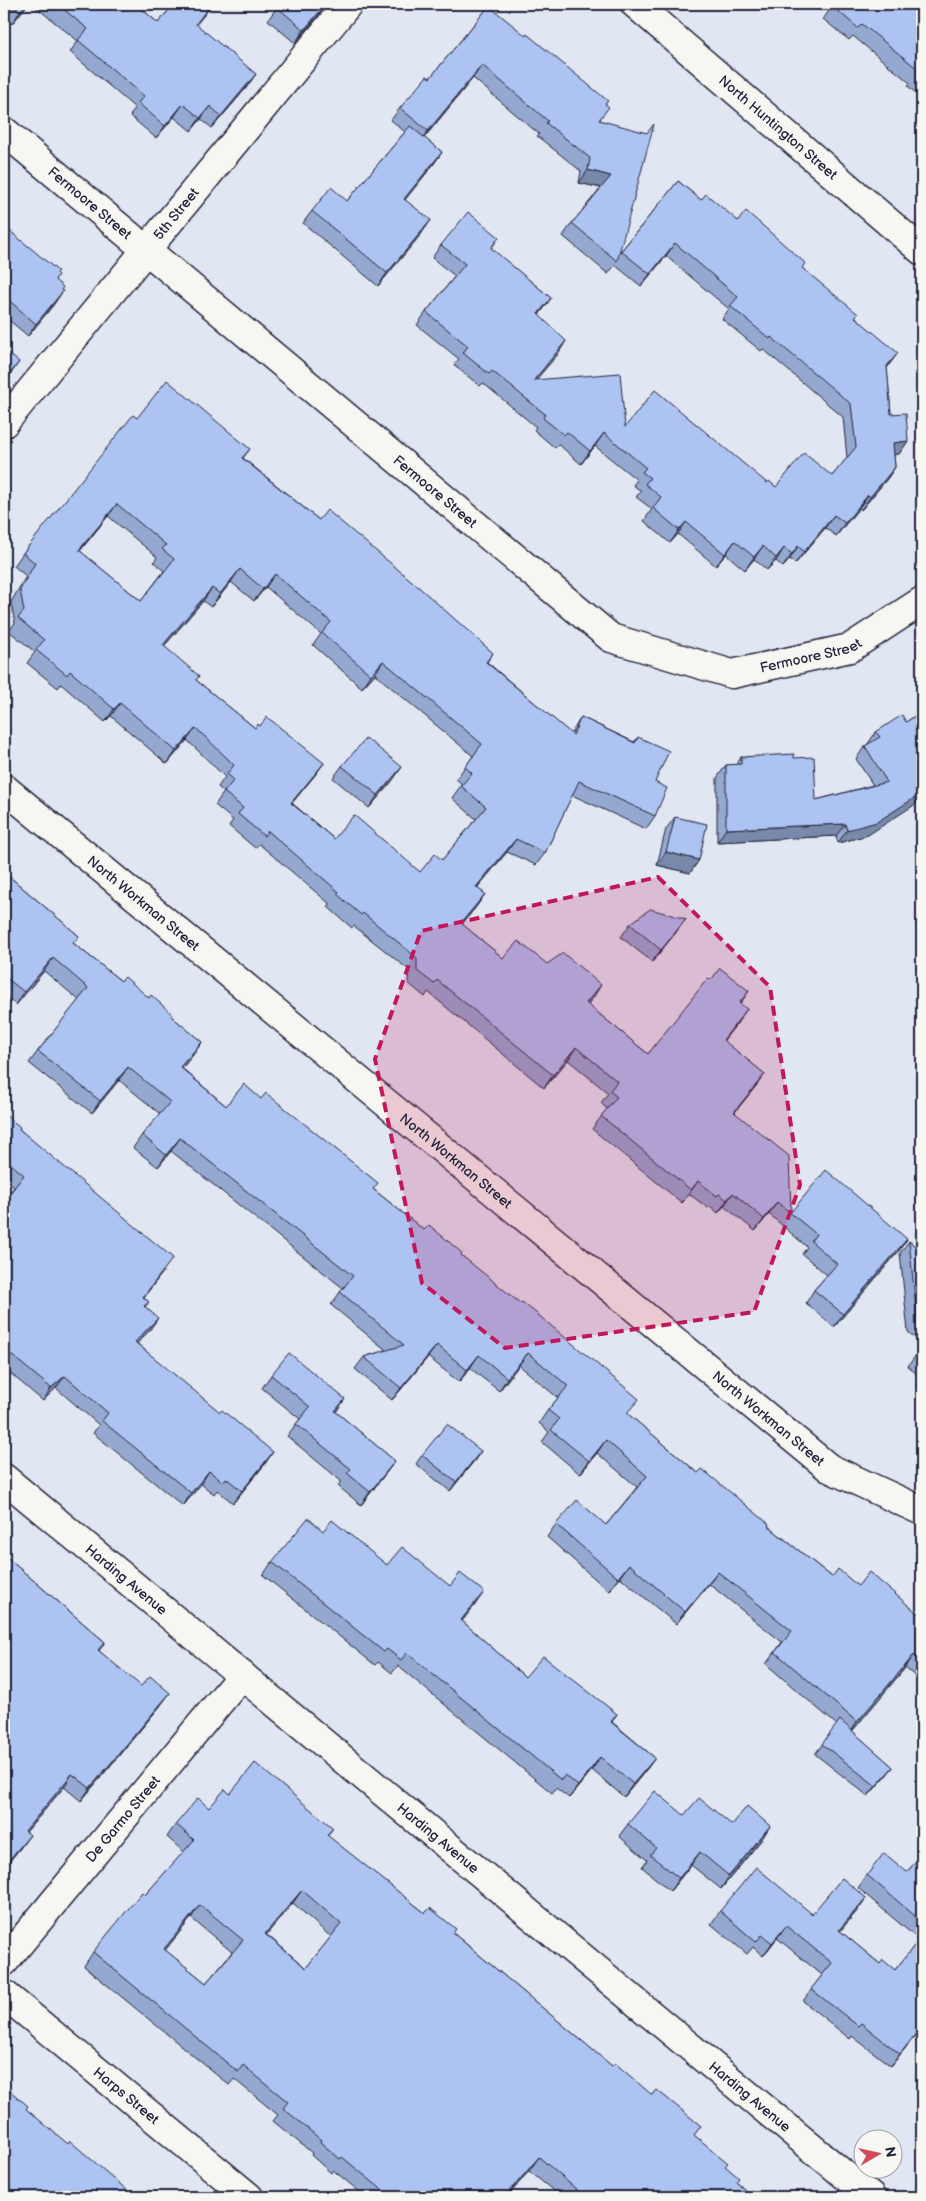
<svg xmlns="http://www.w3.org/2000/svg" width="926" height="2201" font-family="'Balsamiq Sans',sans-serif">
  <rect width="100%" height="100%" fill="#e0e7f2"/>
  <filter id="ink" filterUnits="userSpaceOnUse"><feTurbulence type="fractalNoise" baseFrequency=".02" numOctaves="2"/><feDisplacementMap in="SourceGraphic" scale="10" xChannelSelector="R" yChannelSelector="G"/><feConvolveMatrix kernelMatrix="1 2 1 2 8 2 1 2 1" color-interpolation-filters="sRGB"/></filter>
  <g filter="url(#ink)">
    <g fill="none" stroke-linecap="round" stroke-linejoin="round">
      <defs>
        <g id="minor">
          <path id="s1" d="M 635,4 L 922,251"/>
          <path id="s2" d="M 4,131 L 611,638 L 732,674 L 850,648 L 922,601"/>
          <path id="s3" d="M 4,788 L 829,1468 L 922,1511"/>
          <path id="s4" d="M 4,1478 L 871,2197"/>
          <path id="s5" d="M 4,1962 L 242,1675"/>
          <path id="s6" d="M 4,1994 L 249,2197"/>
        </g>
        <g id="tertiary">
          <path id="s7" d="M 4,423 L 348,4"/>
        </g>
      </defs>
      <!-- minor casing -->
      <use href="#minor" stroke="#22223b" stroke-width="31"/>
      <!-- tertiary casing -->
      <use href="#tertiary" stroke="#22223b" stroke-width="31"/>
      <!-- minor -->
      <use href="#minor" stroke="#f6f6f2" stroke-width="28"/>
      <!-- tertiary -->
      <use href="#tertiary" stroke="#f6f6f2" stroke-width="28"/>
    </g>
    <!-- wall -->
    <path fill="#95a9d0" stroke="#22223b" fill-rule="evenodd" d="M 4,4 L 28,4 L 12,24 L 4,18 Z
      M 32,4 L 136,4 L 158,23 L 174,4 L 213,4 L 196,24 L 247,87 L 212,128 L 201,119 L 191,131 L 174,117 L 156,138 L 130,116 L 135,108 L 70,52 L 78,41 Z
      M 820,4 L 922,4 L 922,99 L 908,86 L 910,83 L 853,36 L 849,40 L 823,19 L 829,11 Z
      M 489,6 L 605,104 L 600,120 L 620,252 L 678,181 L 701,200 L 738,221 L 802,268 L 856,317 L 889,365 L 887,368 L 891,414 L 908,441 L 899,454 L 894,454 L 895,467 L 887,479 L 861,510 L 859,508 L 836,536 L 825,528 L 795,564 L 790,559 L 783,567 L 776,561 L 767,570 L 754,559 L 745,570 L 726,554 L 716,566 L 678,534 L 670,543 L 644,521 L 652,509 L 636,497 L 641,491 L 633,485 L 637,480 L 595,446 L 581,464 L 558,444 L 555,448 L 534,430 L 536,427 L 483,383 L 480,386 L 454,365 L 459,359 L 417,325 L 426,312 L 455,276 L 432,258 L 441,245 L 499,237 L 491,249 L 551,298 L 539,315 L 558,354 L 535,380 L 625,427 L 767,483 L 776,487 L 832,476 L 847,458 L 843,417 L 763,349 L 761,351 L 722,319 L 729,309 L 666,256 L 641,286 L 615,265 L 608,274 L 563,236 L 572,223 L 601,188 L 579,183 L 581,171 L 537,136 L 539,134 L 473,78 L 424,138 L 442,152 L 433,165 L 405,199 L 422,233 L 378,286 L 303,223 L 312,211 L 347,201 L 405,132 L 391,120 L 400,108 L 430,78 Z
      M 277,7 L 318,16 L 295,43 L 268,20 Z
      M 4,215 L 4,226 L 57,274 L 55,280 L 61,290 L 54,304 L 28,336 L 4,316 Z
      M 137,418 L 250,449 L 243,458 L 319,520 L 493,653 L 487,662 L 571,734 L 581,717 L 634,742 L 638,737 L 655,782 L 655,816 L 646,829 L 572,795 L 545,853 L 536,865 L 507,852 L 477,888 L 485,894 L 476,907 L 462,924 L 503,958 L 547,964 L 593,998 L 587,1004 L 648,1054 L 711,980 L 749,991 L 740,1004 L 738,1022 L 723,1041 L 765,1074 L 756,1086 L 735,1112 L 791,1212 L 907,1239 L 898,1252 L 834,1327 L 806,1303 L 814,1290 L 827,1275 L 802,1254 L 807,1247 L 769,1214 L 755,1231 L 724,1206 L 718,1213 L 710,1206 L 708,1208 L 689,1194 L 682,1203 L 592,1129 L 607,1109 L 601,1103 L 608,1093 L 568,1060 L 544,1088 L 428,992 L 425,997 L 408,983 L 409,970 L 354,926 L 352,928 L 328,907 L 330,904 L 259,844 L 255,848 L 229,826 L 233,820 L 215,805 L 224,792 L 218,787 L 225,777 L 187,740 L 167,764 L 111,716 L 105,722 L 61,684 L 58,688 L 27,663 L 35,652 L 9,631 L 15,623 L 11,602 L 26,576 L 14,566 L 23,553 ZM 108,516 L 157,557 L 154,562 L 164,571 L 141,601 L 80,551 ZM 231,582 L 254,601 L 266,587 L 321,634 L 313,645 L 362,688 L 375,674 L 473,756 L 456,779 L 462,784 L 452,798 L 476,819 L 442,860 L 420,872 L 334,839 L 292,803 L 315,775 L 324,763 L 255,728 L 196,680 L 164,646 L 203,601 L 211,607 Z
      M 922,711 L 868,835 L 838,843 L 836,836 L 717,842 L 717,778 L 726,765 L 736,765 L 741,757 L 794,758 L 816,800 L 873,785 L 856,759 L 865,746 L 867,745 L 876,732 L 906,722 Z
      M 342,766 L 393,780 L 369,808 L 333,778 Z
      M 675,817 L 699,860 L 690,873 L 657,865 L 666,829 Z
      M 4,872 L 79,936 L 73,943 L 121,981 L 171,1016 L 202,1042 L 193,1055 L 182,1068 L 226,1106 L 373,1189 L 424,1230 L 461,1255 L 628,1414 L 698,1473 L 768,1526 L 832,1577 L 858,1586 L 922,1617 L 922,1682 L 905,1668 L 852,1731 L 893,1767 L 885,1777 L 868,1796 L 815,1754 L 837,1725 L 766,1664 L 775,1652 L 782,1642 L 709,1584 L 676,1624 L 620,1577 L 609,1591 L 547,1537 L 556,1524 L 606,1525 L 637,1487 L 597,1453 L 580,1474 L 542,1442 L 549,1432 L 539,1423 L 548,1410 L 558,1398 L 519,1365 L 499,1391 L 470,1368 L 459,1382 L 428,1357 L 392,1400 L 355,1369 L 364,1357 L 386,1350 L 331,1305 L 343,1288 L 171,1151 L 158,1167 L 133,1148 L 142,1135 L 160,1114 L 119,1080 L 92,1113 L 29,1063 L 38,1051 L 79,1000 L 44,971 L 16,1005 L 4,995 Z
      M 630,924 L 677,931 L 652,962 L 621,937 Z
      M 4,1114 L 164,1271 L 144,1297 L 149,1302 L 145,1307 L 149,1331 L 137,1343 L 265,1464 L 233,1503 L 217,1490 L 214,1494 L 201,1484 L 183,1506 L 93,1433 L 99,1425 L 56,1388 L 43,1401 L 4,1368 L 4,1201 L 14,1187 L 4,1178 Z
      M 909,1241 L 922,1252 L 922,1344 L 908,1332 L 900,1253 Z
      M 922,1347 L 922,1379 L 908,1366 Z
      M 271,1375 L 345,1399 L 336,1412 L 395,1461 L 386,1473 L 361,1505 L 338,1486 L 341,1481 L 287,1436 L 300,1419 L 262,1388 Z
      M 481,1451 L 450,1491 L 416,1464 L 422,1455 Z
      M 323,1531 L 387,1565 L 450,1586 L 475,1605 L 462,1621 L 525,1677 L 617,1714 L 612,1722 L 655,1758 L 646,1770 L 624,1797 L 592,1770 L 569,1798 L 556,1788 L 552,1793 L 398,1666 L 392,1673 L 378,1662 L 375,1665 L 263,1575 L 272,1562 Z
      M 4,1555 L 105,1642 L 99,1651 L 161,1705 L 81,1801 L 64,1787 L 26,1832 L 21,1847 L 4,1868 Z
      M 230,1794 L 333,1828 L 327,1836 L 425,1913 L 453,1933 L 695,2136 L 725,2167 L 736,2182 L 753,2197 L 561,2197 L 529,2171 L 507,2197 L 366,2197 L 333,2170 L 331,2173 L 311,2155 L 312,2153 L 273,2121 L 278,2115 L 234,2079 L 229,2085 L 84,1966 L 93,1952 L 184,1852 L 167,1837 L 176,1824 L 209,1808 ZM 293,1903 L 331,1937 L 306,1968 L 266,1934 ZM 191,1918 L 232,1952 L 206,1983 L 165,1950 Z
      M 684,1815 L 732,1825 L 762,1839 L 721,1889 L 691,1865 L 670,1891 L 642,1867 L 647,1860 L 619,1836 L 628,1824 Z
      M 922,1854 L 922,2027 L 891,2066 L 852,2036 L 850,2039 L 803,2001 L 822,1975 L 777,1938 L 763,1956 L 753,1947 L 747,1954 L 711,1924 L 720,1911 L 812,1914 L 866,1898 L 857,1911 L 840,1931 L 880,1964 L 895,1970 L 919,1940 L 858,1888 L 867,1875 L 907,1872 Z"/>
    <!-- shaded-wall -->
    <path fill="#7989a9" stroke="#22223b" d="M 27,4 L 28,4 L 12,24 L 20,11 Z
      M 211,4 L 213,4 L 187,36 Z
      M 326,4 L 318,16 L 295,43 L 304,30 Z
      M 482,65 L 473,78 L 419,144 L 428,131 Z
      M 256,74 L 247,87 L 212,128 L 221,116 Z
      M 183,104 L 174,117 L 156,138 L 165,126 Z
      M 210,106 L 201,119 L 191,131 L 200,118 Z
      M 442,152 L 433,165 L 396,211 L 404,199 Z
      M 588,170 L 611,176 L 602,188 L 579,183 Z
      M 431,220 L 422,233 L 378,286 L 387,273 Z
      M 675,243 L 666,256 L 641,286 L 650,274 Z
      M 63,291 L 54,304 L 28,336 L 36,324 Z
      M 551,298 L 542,311 L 529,327 L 538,314 Z
      M 566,341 L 558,354 L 525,393 L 534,380 Z
      M 898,353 L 889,365 L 878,378 L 887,366 Z
      M 19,362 L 10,375 L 4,382 L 4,381 Z
      M 604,433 L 595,446 L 581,464 L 590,451 Z
      M 908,441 L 899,454 L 884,455 L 893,443 Z
      M 895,467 L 887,479 L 861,510 L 870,497 Z
      M 868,495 L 859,508 L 836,536 L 845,523 Z
      M 117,504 L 108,516 L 70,563 L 79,550 Z
      M 834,515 L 825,528 L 795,564 L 804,552 Z
      M 686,522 L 678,534 L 670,543 L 679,530 Z
      M 735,541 L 726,554 L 716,566 L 725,554 Z
      M 763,546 L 754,559 L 745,570 L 754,557 Z
      M 798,546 L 790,559 L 783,567 L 792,554 Z
      M 784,548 L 776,561 L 767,570 L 776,558 Z
      M 240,569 L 231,582 L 211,607 L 220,594 Z
      M 275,574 L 266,587 L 254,601 L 263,589 Z
      M 212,588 L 203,601 L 154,658 L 163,645 Z
      M 383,661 L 375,674 L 362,688 L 371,675 Z
      M 120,703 L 111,716 L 105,722 L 114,709 Z
      M 196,728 L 187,740 L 167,764 L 176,751 Z
      M 324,763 L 315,775 L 282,815 L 291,803 Z
      M 402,767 L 393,780 L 369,808 L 378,795 Z
      M 922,793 L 922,800 L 868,835 L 838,843 L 847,830 Z
      M 845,824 L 836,836 L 717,842 L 726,829 Z
      M 516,839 L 507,852 L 467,900 L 476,887 Z
      M 666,852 L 699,860 L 690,873 L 657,865 Z
      M 485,894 L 476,907 L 452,936 L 461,923 Z
      M 686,919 L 677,931 L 652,962 L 661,950 Z
      M 53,958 L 44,971 L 16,1005 L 24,992 Z
      M 601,985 L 593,998 L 578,1016 L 586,1003 Z
      M 747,1009 L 738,1022 L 714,1053 L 723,1040 Z
      M 202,1042 L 193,1055 L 172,1080 L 180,1067 Z
      M 576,1047 L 568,1060 L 544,1088 L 553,1075 Z
      M 128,1067 L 119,1080 L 92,1113 L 100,1101 Z
      M 765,1074 L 756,1086 L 725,1124 L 734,1112 Z
      M 180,1138 L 171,1151 L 158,1167 L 166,1155 Z
      M 698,1181 L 689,1194 L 682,1203 L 691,1190 Z
      M 733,1193 L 724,1206 L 718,1213 L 727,1200 Z
      M 777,1202 L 769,1214 L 755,1231 L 764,1219 Z
      M 907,1239 L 898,1252 L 834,1327 L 843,1314 Z
      M 158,1318 L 149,1331 L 127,1354 L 135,1342 Z
      M 437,1345 L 428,1357 L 392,1400 L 401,1388 Z
      M 528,1353 L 519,1365 L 499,1391 L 507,1378 Z
      M 479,1355 L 470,1368 L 459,1382 L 467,1370 Z
      M 65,1376 L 56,1388 L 43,1401 L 51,1388 Z
      M 606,1440 L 597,1453 L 580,1474 L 589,1461 Z
      M 481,1451 L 475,1460 L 450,1491 L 456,1482 Z
      M 273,1452 L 265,1464 L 233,1503 L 242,1491 Z
      M 395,1461 L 386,1473 L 361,1505 L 370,1492 Z
      M 209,1471 L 201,1484 L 183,1506 L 191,1493 Z
      M 629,1564 L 620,1577 L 609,1591 L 618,1578 Z
      M 718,1572 L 709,1584 L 676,1624 L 685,1612 Z
      M 484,1592 L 475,1605 L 452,1633 L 461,1620 Z
      M 914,1655 L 905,1668 L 849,1735 L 857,1722 Z
      M 170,1693 L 161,1705 L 81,1801 L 90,1788 Z
      M 600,1757 L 592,1770 L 569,1798 L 578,1786 Z
      M 655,1758 L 646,1770 L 624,1797 L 633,1784 Z
      M 893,1767 L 885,1777 L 868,1796 L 876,1786 Z
      M 72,1774 L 64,1787 L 16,1844 L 25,1831 Z
      M 770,1826 L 762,1839 L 721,1889 L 729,1876 Z
      M 30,1835 L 21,1847 L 4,1868 L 4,1866 Z
      M 700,1852 L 691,1865 L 670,1891 L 679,1878 Z
      M 302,1890 L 293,1903 L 256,1947 L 265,1934 Z
      M 866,1898 L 857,1911 L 830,1943 L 839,1930 Z
      M 200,1905 L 191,1918 L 155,1963 L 164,1949 Z
      M 786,1926 L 777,1938 L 763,1956 L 772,1943 Z
      M 922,2026 L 918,2032 L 891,2066 L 900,2054 Z
      M 539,2157 L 529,2171 L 507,2197 L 505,2197 Z"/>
    <!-- building -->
    <path fill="#adc4f2" stroke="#22223b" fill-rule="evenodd" d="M 11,4 L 27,4 L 20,11 Z
      M 57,4 L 136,4 L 158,23 L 174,4 L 211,4 L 196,24 L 256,74 L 221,116 L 210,106 L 200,118 L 183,104 L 165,126 L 138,103 L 144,96 L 78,40 L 88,29 Z
      M 280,4 L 326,4 L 304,30 L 277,7 Z
      M 834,4 L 922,4 L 922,78 L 917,74 L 919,70 L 862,24 L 858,28 L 832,6 Z
      M 489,6 L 526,36 L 527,34 L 608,101 L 605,104 L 609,107 L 599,120 L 647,133 L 654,124 L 617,261 L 572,223 L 611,176 L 588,170 L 590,158 L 546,123 L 548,121 L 482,65 L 428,131 L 400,108 L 427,76 L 430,78 Z
      M 410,126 L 442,152 L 404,199 L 431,220 L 387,273 L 312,211 L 331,187 L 347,201 Z
      M 678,181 L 701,200 L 706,194 L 738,221 L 746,211 L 805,263 L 802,268 L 858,314 L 855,317 L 898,353 L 887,366 L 891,414 L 906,413 L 908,441 L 893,443 L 895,467 L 870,497 L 868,495 L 845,523 L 834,515 L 804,552 L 798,546 L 792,554 L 784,548 L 776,558 L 763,546 L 754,557 L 735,541 L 725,554 L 686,522 L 679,530 L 653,508 L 661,497 L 645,484 L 650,478 L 642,472 L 646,468 L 604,433 L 590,451 L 567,432 L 564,435 L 543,418 L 545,414 L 492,371 L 489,374 L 463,353 L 468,346 L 426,312 L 465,264 L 441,245 L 468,212 L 499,237 L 491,248 L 551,298 L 538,314 L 566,341 L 534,380 L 620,373 L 625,427 L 655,390 L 767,483 L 769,481 L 776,487 L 804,453 L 832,476 L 856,447 L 851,404 L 771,337 L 770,339 L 730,306 L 738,297 L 675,243 L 650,274 L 621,251 Z
      M 4,215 L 9,219 L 4,226 Z
      M 4,226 L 58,271 L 56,273 L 58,275 L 55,280 L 63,287 L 61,290 L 63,291 L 36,324 L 4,296 Z
      M 4,350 L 19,362 L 4,381 Z
      M 167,380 L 250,449 L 242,458 L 319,520 L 327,510 L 413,582 L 493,653 L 486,662 L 573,735 L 581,717 L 635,743 L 638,737 L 669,751 L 655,782 L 667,788 L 655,816 L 579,781 L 545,853 L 516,839 L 476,887 L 485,894 L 461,923 L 503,958 L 518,941 L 547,964 L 563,953 L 601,985 L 586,1003 L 648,1054 L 708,978 L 711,980 L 720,968 L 749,991 L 739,1003 L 747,1009 L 723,1040 L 765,1074 L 734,1112 L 789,1156 L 791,1212 L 826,1170 L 907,1239 L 843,1314 L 814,1290 L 837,1264 L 811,1241 L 816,1234 L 777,1202 L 764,1219 L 733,1193 L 727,1200 L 719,1194 L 717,1196 L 698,1181 L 691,1190 L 601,1116 L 617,1097 L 610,1091 L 617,1081 L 576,1047 L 553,1075 L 437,980 L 434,984 L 417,971 L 417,958 L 363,913 L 361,915 L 337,894 L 339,892 L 268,831 L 264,836 L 238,814 L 243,808 L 224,792 L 234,780 L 227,774 L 234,765 L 196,728 L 176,751 L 120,703 L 114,709 L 70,671 L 67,675 L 36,650 L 44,640 L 18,618 L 24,611 L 20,590 L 35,563 L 23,553 L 133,415 L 137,418 ZM 117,504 L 166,545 L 162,549 L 174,559 L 141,601 L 79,550 ZM 240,569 L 263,589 L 275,574 L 331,622 L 322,633 L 371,675 L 383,661 L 482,744 L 465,767 L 472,773 L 461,786 L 486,807 L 442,860 L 435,854 L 420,872 L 354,815 L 334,839 L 291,803 L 324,763 L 267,717 L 260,726 L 258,724 L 255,728 L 196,680 L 199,676 L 163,645 L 212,588 L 220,594 Z
      M 922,711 L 922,793 L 877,822 L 847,830 L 845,824 L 726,829 L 726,765 L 741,764 L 741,757 L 794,754 L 794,758 L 814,757 L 816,800 L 887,782 L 865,746 L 880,737 L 876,732 L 902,715 L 906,722 Z
      M 366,738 L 402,767 L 378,795 L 342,766 Z
      M 675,817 L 707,824 L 699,860 L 666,852 Z
      M 4,872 L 79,936 L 73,943 L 121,981 L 125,977 L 149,998 L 151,995 L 172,1014 L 171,1016 L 202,1042 L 180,1067 L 226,1106 L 244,1084 L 261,1099 L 266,1093 L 378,1183 L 373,1189 L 424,1230 L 429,1225 L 462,1253 L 461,1255 L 520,1303 L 522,1302 L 537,1314 L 639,1399 L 627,1413 L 698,1473 L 702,1469 L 769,1524 L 768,1526 L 832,1577 L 838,1569 L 858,1586 L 869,1572 L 922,1617 L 922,1662 L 914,1655 L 857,1722 L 775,1652 L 792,1631 L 718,1572 L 685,1612 L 629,1564 L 618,1578 L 556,1524 L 577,1500 L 606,1525 L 647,1476 L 606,1440 L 589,1461 L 551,1430 L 559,1419 L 548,1410 L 568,1386 L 528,1353 L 507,1378 L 479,1355 L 467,1370 L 437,1345 L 401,1388 L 364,1357 L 404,1345 L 340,1292 L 353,1276 L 180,1138 L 166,1155 L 142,1135 L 170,1102 L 128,1067 L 100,1101 L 38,1051 L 88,988 L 53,958 L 24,992 L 4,976 Z
      M 650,909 L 686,919 L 661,950 L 630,924 Z
      M 4,1114 L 20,1127 L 19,1129 L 173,1258 L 143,1297 L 149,1302 L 144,1306 L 158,1318 L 135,1342 L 220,1412 L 222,1410 L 273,1452 L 242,1491 L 226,1478 L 223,1482 L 209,1471 L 191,1493 L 102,1421 L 108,1413 L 65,1376 L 51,1388 L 4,1349 L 4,1201 L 24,1175 L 4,1158 Z
      M 909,1241 L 922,1252 L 922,1324 L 917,1319 Z
      M 922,1347 L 922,1359 L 917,1354 Z
      M 289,1353 L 345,1399 L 335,1411 L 395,1461 L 370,1492 L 347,1473 L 351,1469 L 296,1424 L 310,1407 L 271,1375 Z
      M 447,1424 L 481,1451 L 456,1482 L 422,1455 Z
      M 308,1518 L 323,1531 L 332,1520 L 387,1565 L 402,1547 L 450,1586 L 460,1573 L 484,1592 L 461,1620 L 525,1677 L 543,1656 L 617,1714 L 611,1722 L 655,1758 L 633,1784 L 600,1757 L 578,1786 L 565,1775 L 561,1780 L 407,1653 L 401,1660 L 387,1649 L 384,1652 L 272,1562 Z
      M 4,1555 L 105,1642 L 98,1650 L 141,1686 L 150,1676 L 170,1693 L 90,1788 L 72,1774 L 25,1831 L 30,1835 L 4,1866 L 4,1734 L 12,1724 L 4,1716 Z
      M 840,1720 L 893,1767 L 876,1786 L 822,1744 Z
      M 255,1763 L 333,1828 L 327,1835 L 425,1913 L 430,1908 L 456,1929 L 453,1933 L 612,2066 L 615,2063 L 652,2095 L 657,2090 L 701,2126 L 694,2135 L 728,2163 L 725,2166 L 739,2178 L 736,2182 L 753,2197 L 585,2197 L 539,2157 L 505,2197 L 391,2197 L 342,2157 L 340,2159 L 320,2142 L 321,2140 L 283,2108 L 288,2102 L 243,2065 L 238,2072 L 93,1952 L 142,1892 L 145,1895 L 194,1840 L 176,1824 L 198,1798 L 209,1808 L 225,1789 L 230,1794 ZM 302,1890 L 341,1924 L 306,1968 L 265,1934 ZM 200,1905 L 243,1940 L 206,1983 L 164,1949 Z
      M 655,1791 L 684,1815 L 699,1798 L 732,1825 L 747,1806 L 770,1826 L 729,1876 L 700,1852 L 679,1878 L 650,1855 L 656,1848 L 628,1824 Z
      M 884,1853 L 907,1872 L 922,1854 L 922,1922 L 867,1875 Z
      M 756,1867 L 812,1914 L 842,1878 L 866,1898 L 839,1930 L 880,1964 L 883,1960 L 895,1970 L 922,1936 L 922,2026 L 900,2054 L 861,2023 L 858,2026 L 811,1989 L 832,1963 L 786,1926 L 772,1943 L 762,1935 L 756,1942 L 720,1911 Z
      M 4,2086 L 28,2106 L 26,2109 L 68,2144 L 70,2141 L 135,2197 L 4,2197 Z"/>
  </g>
  <!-- marked area -->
  <path fill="#c2185b" fill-opacity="0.2" stroke="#c2185b" stroke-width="4" stroke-dasharray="10 6" stroke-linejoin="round" d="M 658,877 L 770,987 L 800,1185 L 754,1312 L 505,1348 L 422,1283 L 375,1059 L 421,931 Z"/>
  <g text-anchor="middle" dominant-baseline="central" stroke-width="4.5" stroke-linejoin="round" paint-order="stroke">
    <!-- street labels -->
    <g font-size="14" fill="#22223b" stroke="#f6f6f2">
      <text stroke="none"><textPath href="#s1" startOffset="189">North Huntington Street</textPath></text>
      <text stroke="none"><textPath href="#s2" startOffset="112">Fermoore Street</textPath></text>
      <text stroke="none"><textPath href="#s7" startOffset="271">5th Street</textPath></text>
      <text stroke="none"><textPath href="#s2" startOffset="562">Fermoore Street</textPath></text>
      <text stroke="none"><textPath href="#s2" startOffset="998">Fermoore Street</textPath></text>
      <text stroke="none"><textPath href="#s3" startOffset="181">North Workman Street</textPath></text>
      <text stroke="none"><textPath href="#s3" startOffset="586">North Workman Street</textPath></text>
      <text stroke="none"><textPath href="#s3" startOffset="991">North Workman Street</textPath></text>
      <text stroke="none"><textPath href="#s4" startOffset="159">Harding Avenue</textPath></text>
      <text stroke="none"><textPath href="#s5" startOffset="186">De Garmo Street</textPath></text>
      <text stroke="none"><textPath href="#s4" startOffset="564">Harding Avenue</textPath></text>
      <text stroke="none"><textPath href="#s6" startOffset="159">Harps Street</textPath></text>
      <text stroke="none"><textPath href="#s4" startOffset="969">Harding Avenue</textPath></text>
    </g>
  </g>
  <!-- margin -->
  <rect width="926" height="2201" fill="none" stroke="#f6f6f2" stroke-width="20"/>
  <rect x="10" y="10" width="906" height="2181" fill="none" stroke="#22223b" stroke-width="2" filter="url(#ink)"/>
  <!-- north arrow -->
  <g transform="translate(878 2154) rotate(81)"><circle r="24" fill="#f6f6f2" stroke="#a1a1a9"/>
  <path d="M0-4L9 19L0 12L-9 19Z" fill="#d1495b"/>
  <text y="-8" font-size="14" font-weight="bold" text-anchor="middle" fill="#22223b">N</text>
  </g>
</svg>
